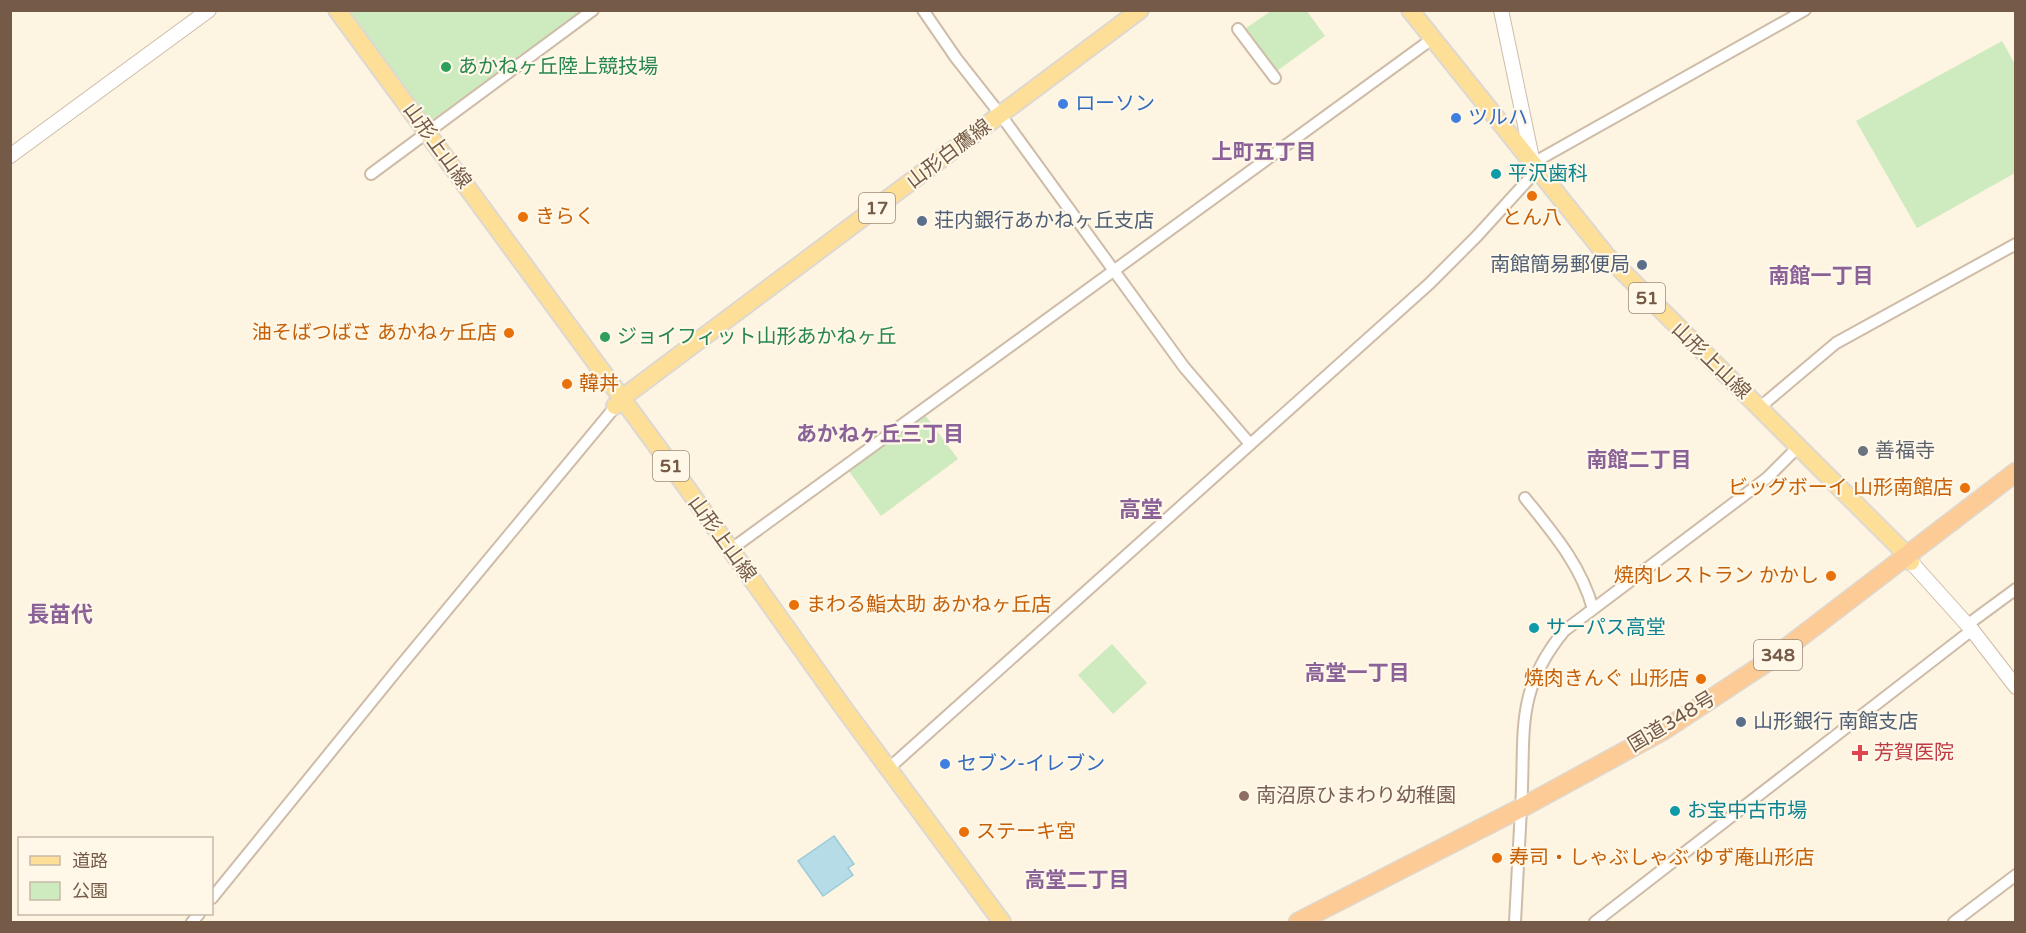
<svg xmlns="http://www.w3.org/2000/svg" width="2026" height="933" font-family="'Varela Round','Noto Sans JP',sans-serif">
  <rect width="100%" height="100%" fill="#fdf4e1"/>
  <!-- green -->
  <path fill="#ceeabf" d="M 1306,10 L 1325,36 L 1277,71 L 1272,71 L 1244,34 L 1246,28 L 1271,11 Z
    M 345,11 L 582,11 L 428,123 Z
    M 2002,41 L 2015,64 L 2015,173 L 1917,228 L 1856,121 Z
    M 925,415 L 958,459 L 881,516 L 849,471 Z
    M 1112,644 L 1147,683 L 1113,714 L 1078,675 Z"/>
  <!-- water -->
  <path fill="#b5dce7" stroke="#9bcbd9" stroke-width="1.5" d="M 834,836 L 854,864 L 848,868 L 853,875 L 823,896 L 798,861 Z"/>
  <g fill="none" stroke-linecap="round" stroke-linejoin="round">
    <defs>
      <path id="minor" d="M 923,10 L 956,58 L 1000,114 L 1184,367 L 1250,444
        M 1238,29 L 1275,78
        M 1533,163 L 1805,10
        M 371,174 L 593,10
        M 1759,408 L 1836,343 L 2016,244
        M 1525,498 C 1553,533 1581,565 1593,609
        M 730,550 L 1432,39
        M 1967,625 L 2016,589
        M 888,769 L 1429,284 L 1477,236 L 1538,169
        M 212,898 L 402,664 L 615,407
        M 192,922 L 199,914
        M 1515,922 C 1517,884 1519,846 1521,808 C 1526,735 1513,693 1564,631 L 1767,478 L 1798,447
        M 1595,922 L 1972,630
        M 1954,922 L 2016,875"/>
      <path id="tertiary" d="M 1501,10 L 1533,163
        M 10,156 L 209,10
        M 1911,562 L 1972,630 L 2016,687"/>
      <path id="primary" d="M 337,10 L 662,453 L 845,710 L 1002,922
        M 1410,10 L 1606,255 L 1907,555 L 1911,562
        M 615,406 L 622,398 L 682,353 L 1140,10"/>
      <path id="trunk" d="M 1298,922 L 1521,808 L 1664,730 L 1773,658 L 2016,472"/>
    </defs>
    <!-- minor casing -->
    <use href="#minor" stroke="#cebca8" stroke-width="14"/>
    <!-- tertiary casing -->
    <use href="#tertiary" stroke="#cebca8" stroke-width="16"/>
    <!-- primary casing -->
    <use href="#primary" stroke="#ded8d3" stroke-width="20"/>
    <!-- trunk casing -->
    <use href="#trunk" stroke="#ded8d3" stroke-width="21"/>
    <!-- minor -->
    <use href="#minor" stroke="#fff" stroke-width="10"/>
    <!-- tertiary -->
    <use href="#tertiary" stroke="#fff" stroke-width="14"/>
    <!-- primary -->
    <use href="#primary" stroke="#fedf97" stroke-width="16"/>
    <!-- trunk -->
    <use href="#trunk" stroke="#fccb96" stroke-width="18"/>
  </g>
  <!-- markers -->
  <g fill="#2e9e5b" stroke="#fff8e8" stroke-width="2">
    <circle cx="446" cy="67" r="6"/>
    <circle cx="605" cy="337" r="6"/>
  </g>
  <g fill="#3f7fe0" stroke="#fff8e8" stroke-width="2">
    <circle cx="1063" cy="104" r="6"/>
    <circle cx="1456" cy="118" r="6"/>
    <circle cx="945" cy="764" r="6"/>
  </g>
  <g fill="#0f9aa8" stroke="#fff8e8" stroke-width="2">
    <circle cx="1496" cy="174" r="6"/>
    <circle cx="1534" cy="628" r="6"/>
    <circle cx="1675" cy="811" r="6"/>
  </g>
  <g fill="#e8710a" stroke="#fff8e8" stroke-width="2">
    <circle cx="1532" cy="196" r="6"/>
    <circle cx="523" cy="217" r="6"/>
    <circle cx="509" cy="333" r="6"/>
    <circle cx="567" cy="384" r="6"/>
    <circle cx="1965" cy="488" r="6"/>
    <circle cx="1831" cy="576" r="6"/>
    <circle cx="794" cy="605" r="6"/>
    <circle cx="1701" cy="679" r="6"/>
    <circle cx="964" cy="832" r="6"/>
    <circle cx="1497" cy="858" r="6"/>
  </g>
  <g fill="#5c6f8a" stroke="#fff8e8" stroke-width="2">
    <circle cx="922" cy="221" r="6"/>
    <circle cx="1642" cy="265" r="6"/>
    <circle cx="1741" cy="722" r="6"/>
  </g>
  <circle fill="#6b7280" stroke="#fff8e8" stroke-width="2" cx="1863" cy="451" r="6"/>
  <path fill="#e0444e" stroke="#fff8e8" stroke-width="2" d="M1857 744h6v6h6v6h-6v6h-6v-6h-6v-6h6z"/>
  <circle fill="#8d6e63" stroke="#fff8e8" stroke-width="2" cx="1244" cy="796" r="6"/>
  <g text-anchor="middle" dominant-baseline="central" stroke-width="4.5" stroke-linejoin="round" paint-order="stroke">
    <!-- shield labels -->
    <g fill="#fff8e8" stroke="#9e8a77" stroke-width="1.5">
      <rect x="859" y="193" width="36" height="30" rx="4.5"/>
      <rect x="1629" y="283" width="36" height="30" rx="4.5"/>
      <rect x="653" y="451" width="36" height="30" rx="4.5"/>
      <rect x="1754" y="640" width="48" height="30" rx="4.5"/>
    </g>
    <g font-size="18" font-weight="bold" fill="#755b47">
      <text x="877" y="208">17</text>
      <text x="1647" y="298">51</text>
      <text x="671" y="466">51</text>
      <text x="1778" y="655">348</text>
    </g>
    <!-- leisure labels -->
    <g font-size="20" fill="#27864d" stroke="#fff8e8" text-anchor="start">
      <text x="458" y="67">あかねヶ丘陸上競技場</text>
      <text x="617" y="337">ジョイフィット山形あかねヶ丘</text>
    </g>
    <!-- shop labels -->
    <g font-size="20" fill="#366cbe" stroke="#fff8e8" text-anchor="start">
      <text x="1075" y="104">ローソン</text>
      <text x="1468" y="118">ツルハ</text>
      <text x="957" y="764">セブン-イレブン</text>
    </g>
    <!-- street labels -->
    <g font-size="20" fill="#755b47" stroke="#fff8e8">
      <text transform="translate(437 146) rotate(54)">山形上山線</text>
      <text transform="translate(949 154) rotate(-37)">山形白鷹線</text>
      <text transform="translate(1711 361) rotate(44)">山形上山線</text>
      <text transform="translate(722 539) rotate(54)">山形上山線</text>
      <text transform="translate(1672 722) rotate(-31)">国道348号</text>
    </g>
    <!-- culture labels -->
    <g font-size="20" fill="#0d838f" stroke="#fff8e8" text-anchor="start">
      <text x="1508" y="174">平沢歯科</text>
      <text x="1546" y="628">サーパス高堂</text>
      <text x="1687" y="811">お宝中古市場</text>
    </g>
    <!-- food labels -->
    <g font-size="20" fill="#c56008" stroke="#fff8e8" text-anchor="start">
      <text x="535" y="217">きらく</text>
      <text x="1532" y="218" text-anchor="middle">とん八</text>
      <text x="497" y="333" text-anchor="end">油そばつばさ あかねヶ丘店</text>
      <text x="579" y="384">韓丼</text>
      <text x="1953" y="488" text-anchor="end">ビッグボーイ 山形南館店</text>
      <text x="1819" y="576" text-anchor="end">焼肉レストラン かかし</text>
      <text x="806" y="605">まわる鮨太助 あかねヶ丘店</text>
      <text x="1689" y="679" text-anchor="end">焼肉きんぐ 山形店</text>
      <text x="976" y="832">ステーキ宮</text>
      <text x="1509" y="858">寿司・しゃぶしゃぶ ゆず庵山形店</text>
    </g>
    <!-- service labels -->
    <g font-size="20" fill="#4e5e75" stroke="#fff8e8" text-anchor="start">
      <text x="934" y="221">荘内銀行あかねヶ丘支店</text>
      <text x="1630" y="265" text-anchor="end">南館簡易郵便局</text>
      <text x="1753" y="722">山形銀行 南館支店</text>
    </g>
    <!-- worship labels -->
    <g font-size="20" fill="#5b616d" stroke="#fff8e8" text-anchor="start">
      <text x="1875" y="451">善福寺</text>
    </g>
    <!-- health labels -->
    <g font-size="20" fill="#be3a42" stroke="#fff8e8" text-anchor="start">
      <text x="1874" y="753">芳賀医院</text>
    </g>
    <!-- education labels -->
    <g font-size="20" fill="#785e54" stroke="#fff8e8" text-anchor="start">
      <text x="1256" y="796">南沼原ひまわり幼稚園</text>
    </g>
    <!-- neighbourhood labels -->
    <g font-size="21" font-weight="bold" fill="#8a6298" stroke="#fff8e8">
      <text x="1264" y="152">上町五丁目</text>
      <text x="1821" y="276">南館一丁目</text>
      <text x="880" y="434">あかねヶ丘三丁目</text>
      <text x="1639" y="460">南館二丁目</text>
      <text x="1357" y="673">高堂一丁目</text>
      <text x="1077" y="880">高堂二丁目</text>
    </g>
    <!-- quarter labels -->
    <g font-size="22" font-weight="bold" fill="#8a6298" stroke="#fff8e8">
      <text x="1141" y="510">高堂</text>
      <text x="60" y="615">長苗代</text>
    </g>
  </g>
  <!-- border -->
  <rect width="2026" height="933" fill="none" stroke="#755b47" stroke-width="24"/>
  <!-- legend -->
  <rect x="18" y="837" width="195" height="78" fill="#fff8e8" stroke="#c8b9a8" stroke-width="1.5"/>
  <rect x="30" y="856" width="30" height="9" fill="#fedf97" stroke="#c8b9a8" stroke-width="1.5"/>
  <text x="72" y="867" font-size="18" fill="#755b47">道路</text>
  <rect x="30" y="882" width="30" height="18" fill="#ceeabf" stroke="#c8b9a8" stroke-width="1.5"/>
  <text x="72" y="897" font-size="18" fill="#755b47">公園</text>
</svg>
